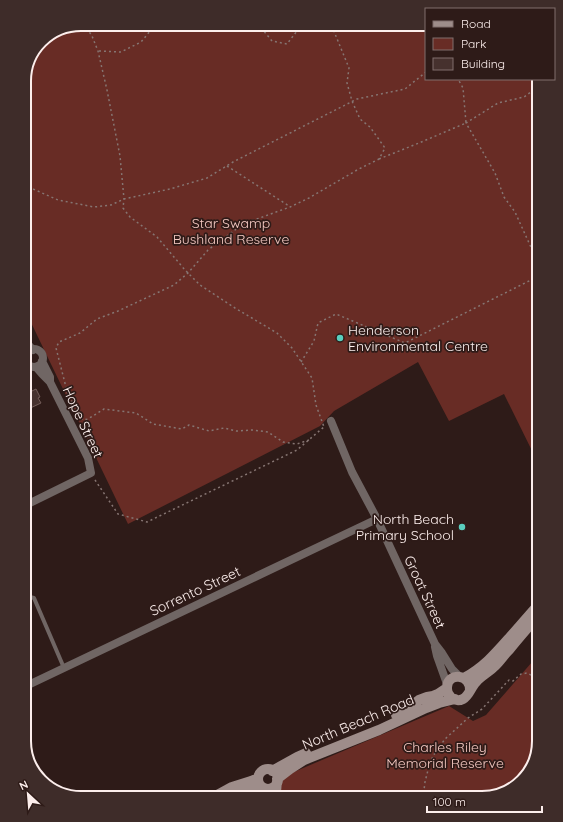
<svg xmlns="http://www.w3.org/2000/svg" width="563" height="822" font-family="Quicksand,sans-serif">
  <rect width="100%" height="100%" fill="#2e1b18"/>
  <!-- green -->
  <path fill="#682c25" d="M 81,24 L 426,24 L 426,79 L 538,79 L 539,465 L 504,394 L 449,421 L 418,362 L 334,411 L 320,426 L 128,524 L 24,308 L 24,77 L 43,38 Z
    M 539,654 L 539,741 L 531,770 L 510,790 L 482,798 L 280,798 L 282,777 L 449,706 L 473,721 L 486,715 Z"/>
  <!-- building -->
  <path fill="#46312e" stroke="#745d59" d="M 31,388 L 32,391 L 36,389 L 40,397 L 38,398 L 41,403 L 24,411 L 24,391 Z"/>
  <g fill="none" stroke-linecap="round" stroke-linejoin="round">
    <!-- path -->
    <path stroke="#867572" stroke-width="1.5" stroke-dasharray="2 3" stroke-linecap="butt" d="M 84,24 L 92,36 L 98,51 L 107,90 L 120,156 L 124,199 L 123,208 L 130,217 L 157,237 L 185,270 L 200,285 L 235,308 L 277,333 L 292,348 L 312,378 L 316,405 L 324,427
      M 258,24 L 272,41 L 287,44 L 297,31 L 306,31 L 315,24
      M 99,51 L 121,52 L 141,42 L 156,24
      M 379,159 L 419,143 L 466,123 L 463,88 L 458,79
      M 227,166 L 289,206
      M 24,185 L 58,200 L 94,207 L 111,205 L 124,199 L 170,189 L 207,178 L 233,162 L 357,99 L 405,89 L 426,72
      M 539,265 L 515,212 L 504,197 L 495,173 L 466,123 L 498,103 L 524,97 L 539,86
      M 301,362 L 314,341 L 318,323 L 336,314 L 405,343 L 533,279 L 539,271
      M 309,440 L 297,444 L 283,442 L 268,432 L 253,430 L 236,431 L 224,428 L 209,431 L 189,425 L 182,429 L 153,424 L 136,413 L 104,409 L 88,419 L 83,420 L 68,395 L 56,348 L 59,342 L 80,333 L 97,319 L 118,311 L 174,285 L 188,273 L 208,250 L 243,224 L 290,207 L 309,198 L 357,170 L 379,159 L 385,148 L 370,127 L 360,119 L 352,101 L 347,83 L 349,68 L 331,24
      M 95,480 L 118,514 L 147,522 L 297,450 L 325,426
      M 423,798 L 425,782 L 428,770 L 433,756 L 445,739 L 468,718 L 482,709 L 509,680 L 513,681 L 521,674 L 527,673 L 533,676 L 536,682 L 539,684"/>
    <!-- lane -->
    <path stroke="#706664" stroke-width="4" d="M 24,601 L 30,597 L 34,598 L 64,668"/>
    <!-- street -->
    <path stroke="#706664" stroke-width="8" d="M 24,340 L 33,350
      M25 358a9 9 0 1 1 18 0a9 9 0 1 1-18 0Z
      M 36,367 L 42,374 L 50,382
      M 331,421 L 352,472 L 377,519 L 435,644 L 442,653 L 452,669 L 460,677
      M 24,506 L 91,473 L 88,458 L 50,382 L 50,377 L 42,361
      M 435,647 L 437,656 L 447,684
      M 24,687 L 377,519"/>
    <!-- secondary -->
    <path stroke="#9e8d8a" stroke-width="10" d="M 464,678 C 484,667 495,654 510,637 C 520,626 529,615 539,604
      M 470,690 C 470,674 448,672 447,687 C 446,696 455,703 463,699 C 469,696 471,687 476,682 C 481,676 489,672 495,666 C 500,661 504,655 509,650 C 519,638 529,626 539,615
      M 396,715 L 407,709 L 419,700 L 427,697 L 433,696 L 438,694 L 447,688
      M258 779a10 10 0 1 1 20 0a10 10 0 1 1-20 0Z
      M 272,771 L 297,757 L 306,753
      M 277,779 L 290,769 L 304,760 L 379,730 L 426,708 L 439,703 L 455,699
      M 212,798 L 232,787 L 251,781 L 258,778
      M 233,798 L 260,786
      M 277,798 L 276,792 L 277,781"/>
  </g>
  <!-- markers -->
  <g fill="#5acebe" stroke="#2e1b18" stroke-width="1.5">
    <circle cx="340" cy="338" r="4"/>
    <circle cx="462" cy="527" r="4"/>
  </g>
  <g text-anchor="middle" dominant-baseline="central" stroke-width="3.5" stroke-linejoin="round" paint-order="stroke">
    <!-- park labels -->
    <g font-size="14" fill="#f5c9c2" stroke="#2e1b18">
      <text x="231" y="223">Star Swamp<tspan x="231" dy="16">Bushland Reserve</tspan></text>
      <text x="445" y="747">Charles Riley<tspan x="445" dy="16">Memorial Reserve</tspan></text>
    </g>
    <!-- poi labels -->
    <g font-size="14" fill="#fceeec" stroke="#2e1b18" text-anchor="start">
      <text x="348" y="330">Henderson<tspan x="348" dy="16">Environmental Centre</tspan></text>
      <text x="454" y="519" text-anchor="end">North Beach<tspan x="454" dy="16">Primary School</tspan></text>
    </g>
    <!-- street labels -->
    <g font-size="14" fill="#fceeec" stroke="#2e1b18">
      <text transform="translate(83 422) rotate(65)">Hope Street</text>
      <text transform="translate(195 591) rotate(-25)">Sorrento Street</text>
      <text transform="translate(425 592) rotate(65)">Groat Street</text>
      <text transform="translate(358 722) rotate(-23)">North Beach Road</text>
    </g>
  </g>
  <!-- crop -->
  <path d="M0 0H563V822H0ZM81 31H482A50 50 0 0 1 532 81V741A50 50 0 0 1 482 791H81A50 50 0 0 1 31 741V81A50 50 0 0 1 81 31Z" fill="#3e2c29" fill-rule="evenodd"/>
  <path fill="none" stroke="#fceeec" stroke-width="2" d="M81 31H482A50 50 0 0 1 532 81V741A50 50 0 0 1 482 791H81A50 50 0 0 1 31 741V81A50 50 0 0 1 81 31Z"/>
  <!-- legend -->
  <rect x="425" y="8" width="130" height="72" fill="#2e1b18" stroke="#806f6d"/>
  <rect x="433" y="21" width="20" height="6" fill="#9e8d8a" stroke="#806f6d"/>
  <text x="461" y="28" font-size="12" fill="#fceeec">Road</text>
  <rect x="433" y="38" width="20" height="12" fill="#682c25" stroke="#806f6d"/>
  <text x="461" y="48" font-size="12" fill="#fceeec">Park</text>
  <rect x="433" y="58" width="20" height="12" fill="#46312e" stroke="#806f6d"/>
  <text x="461" y="68" font-size="12" fill="#fceeec">Building</text>
  <!-- north arrow -->
  <g transform="translate(28 794) rotate(334)" stroke="#2e1b18" stroke-width="3" paint-order="stroke">
  <path d="M0-3L7 15L0 10L-7 15Z" fill="#fceeec"/>
  <text y="-6" font-size="11" font-weight="bold" text-anchor="middle" fill="#fceeec">N</text>
  </g>
  <!-- scale -->
  <path d="M427 806v6h115v-6" fill="none" stroke="#fceeec" stroke-width="2"/>
  <text x="433" y="806" font-size="12" fill="#fceeec" stroke="#2e1b18" stroke-width="3" paint-order="stroke">100 m</text>
</svg>
